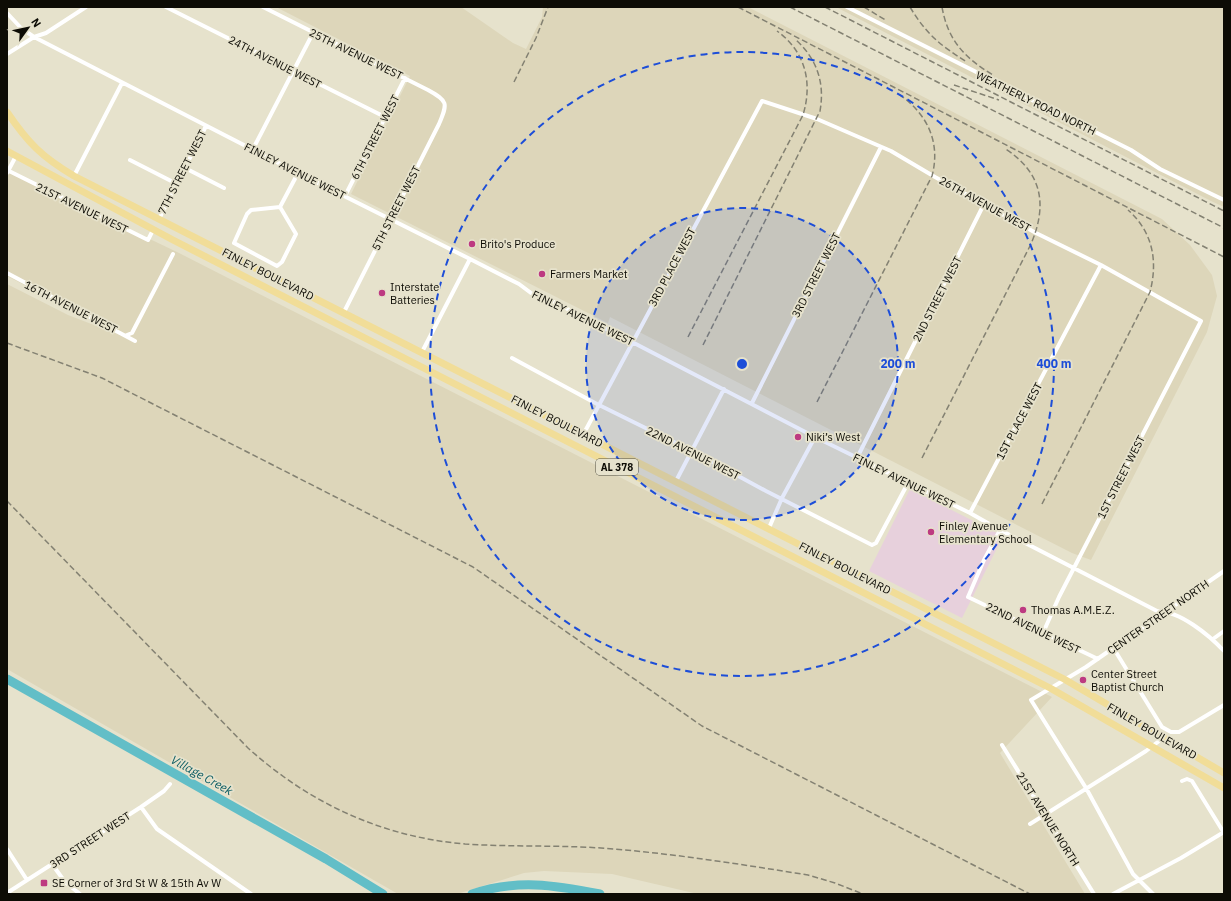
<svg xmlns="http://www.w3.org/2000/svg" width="1231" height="901" font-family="'IBM Plex Sans',sans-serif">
  <rect width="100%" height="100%" fill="#e6e2cc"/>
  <!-- built -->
  <path fill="#ddd6ba" d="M 276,7 L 461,7 L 513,43 L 526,49 L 542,17 L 543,7 L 748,7 L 1162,219 L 1190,245 L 1212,275 L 1217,296 L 1207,332 L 1091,560 L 1072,553 L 610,317 L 608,323 L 351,194 L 410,76 Z
    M 836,7 L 1224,7 L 1224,207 L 1211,201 Z
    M 8,171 L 179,253 L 1052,697 L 1000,753 L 1085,894 L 698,894 L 612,874 L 544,871 L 524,873 L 457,894 L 398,894 L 7,669 L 7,284 L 68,315 L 120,335 L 7,276 Z"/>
  <!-- education -->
  <path fill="#e7d0dc" d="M 910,489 L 1003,536 L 962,618 L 869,571 Z"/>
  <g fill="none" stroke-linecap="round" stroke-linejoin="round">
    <!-- river -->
    <path stroke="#62bec7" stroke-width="9" d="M 7,679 L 326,859 L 383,894
      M 472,894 C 516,879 555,885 600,894"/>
    <!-- street -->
    <path stroke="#fff" stroke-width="4" d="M 166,7 L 385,117
      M 263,7 L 428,90 C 448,101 448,103 439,124 L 344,312
      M 847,7 L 1131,150 L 1160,169 L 1224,200
      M 7,13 L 21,28 L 34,37 L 298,173 L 470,259 L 519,284 L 531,293 L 552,301 L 632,342 L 815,437 L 970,513 L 1000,530 L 1157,611 C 1180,611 1209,635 1224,651
      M 7,54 L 34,37 L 46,33 L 86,7
      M 253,149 L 313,33
      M 130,160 L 177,184
      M 185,168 L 224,188
      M 7,170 L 148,240 L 153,230
      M 7,173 L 16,156
      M 74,176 L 122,83
      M 345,196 L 405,78
      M 280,207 L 251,210 L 247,214 L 234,243 L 277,266 L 282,262 L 296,234 L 280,207 L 298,173
      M 159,219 L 206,126
      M 7,273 L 135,341
      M 127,335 L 132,333 L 173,254
      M 422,352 L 470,259
      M 512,358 L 597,404 L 696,453 L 766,491 L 872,545 L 876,543 L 908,483
      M 752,403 L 881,147
      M 583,435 L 762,101 L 817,119 L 891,151 L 935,177 L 1036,233 L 1101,265 L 1201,321 L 1059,597 L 1043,633
      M 857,458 L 984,204
      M 676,481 L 724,389
      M 970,513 L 1101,265
      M 769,528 L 782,498 L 815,437
      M 1000,530 L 984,560 L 968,597 L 1098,659
      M 1213,639 L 1224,631
      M 1114,649 L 1162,727 L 1171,732 L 1179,732 L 1224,705
      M 1002,745 L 1094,894
      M 1182,781 L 1187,779 L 1192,781 L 1224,833
      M 141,807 L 157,829 L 251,894
      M 1030,824 L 1146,751 L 1163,738
      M 7,849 L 27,880
      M 52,864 L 65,882 L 80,894
      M 7,893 L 141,807 L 164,791 L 170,784
      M 1113,894 L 1181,858 L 1224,832
      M 1153,894 L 1133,874 L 1086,788 L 1031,700 L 1086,667 L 1224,571"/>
    <!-- primary -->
    <path stroke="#f1dd98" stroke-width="7" d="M 7,112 C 28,143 42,157 74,176 L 1064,679 L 1224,773
      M 7,151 L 173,240 L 1050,688 L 1224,788"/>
    <!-- rail -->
    <path stroke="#838172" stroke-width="1.5" stroke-dasharray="6 3" stroke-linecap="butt" d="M 738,7 L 1224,257
      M 790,7 L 1224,228
      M 825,7 L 1224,211
      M 864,7 L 887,21
      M 910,7 C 926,34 941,46 967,62
      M 942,7 C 948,41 965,58 993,75
      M 514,82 L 536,38 L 548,7
      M 954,85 L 999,100
      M 688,337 L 803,115 C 813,82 805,51 777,31
      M 7,343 L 102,378 L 473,567 L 702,726 L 1030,894
      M 703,345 L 820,111 C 825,83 817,59 796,40
      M 817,402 L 932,176 C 941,142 927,114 900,95
      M 922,458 L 1031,244 C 1048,204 1042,172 1004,148
      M 7,501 L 248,748 C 309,803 382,837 465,844 C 510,847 555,845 601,848 C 670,853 739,864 808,875 L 835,883 L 863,894
      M 1042,504 L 1150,292 C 1158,261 1153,232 1128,210"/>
  </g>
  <!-- distance rings -->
  <circle cx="742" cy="364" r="156" fill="#1d4ed8" fill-opacity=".12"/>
  <g fill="none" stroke="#1d4ed8" stroke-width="2" stroke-dasharray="7 5">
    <circle cx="742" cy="364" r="156"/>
    <circle cx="742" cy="364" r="312"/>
  </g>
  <!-- markers -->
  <g fill="#bd3a81" stroke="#e6e2cc" stroke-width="1.5">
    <circle cx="472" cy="244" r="4"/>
    <circle cx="542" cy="274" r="4"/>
    <circle cx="382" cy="293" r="4"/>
    <circle cx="798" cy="437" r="4"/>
    <circle cx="931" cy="532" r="4"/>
    <circle cx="1023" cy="610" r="4"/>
    <circle cx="1083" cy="680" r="4"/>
    <rect x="40" y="879" width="8" height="8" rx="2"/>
  </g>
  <g text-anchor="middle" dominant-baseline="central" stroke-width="3.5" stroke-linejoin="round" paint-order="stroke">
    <!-- shield labels -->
    <rect fill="#e6e2cc" stroke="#4e4c41" stroke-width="1" x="596" y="459" width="42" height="16" rx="3"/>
    <g font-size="10" font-weight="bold" fill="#0d0c05">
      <text x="617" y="467">AL 378</text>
    </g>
    <!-- street labels -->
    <g font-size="11" fill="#0d0c05" stroke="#e6e2cc">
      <text transform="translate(356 54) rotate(26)">25TH AVENUE WEST</text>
      <text transform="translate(275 62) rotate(27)">24TH AVENUE WEST</text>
      <text transform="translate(1036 103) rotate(26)">WEATHERLY ROAD NORTH</text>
      <text transform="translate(375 137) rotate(-63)">6TH STREET WEST</text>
      <text transform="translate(295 171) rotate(27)">FINLEY AVENUE WEST</text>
      <text transform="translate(182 172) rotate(-63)">7TH STREET WEST</text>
      <text transform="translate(985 204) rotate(29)">26TH AVENUE WEST</text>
      <text transform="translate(82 208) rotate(26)">21ST AVENUE WEST</text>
      <text transform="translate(396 208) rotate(-63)">5TH STREET WEST</text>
      <text transform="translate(672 267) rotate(-62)">3RD PLACE WEST</text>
      <text transform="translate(268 274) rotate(27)">FINLEY BOULEVARD</text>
      <text transform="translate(816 275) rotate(-63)">3RD STREET WEST</text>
      <text transform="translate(937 299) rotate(-63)">2ND STREET WEST</text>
      <text transform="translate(71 307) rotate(27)">16TH AVENUE WEST</text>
      <text transform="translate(583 318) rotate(26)">FINLEY AVENUE WEST</text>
      <text transform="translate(557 421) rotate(27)">FINLEY BOULEVARD</text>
      <text transform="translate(1019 421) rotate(-62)">1ST PLACE WEST</text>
      <text transform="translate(693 453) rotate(27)">22ND AVENUE WEST</text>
      <text transform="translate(1121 477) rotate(-63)">1ST STREET WEST</text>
      <text transform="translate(904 481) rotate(26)">FINLEY AVENUE WEST</text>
      <text transform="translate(845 568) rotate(27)">FINLEY BOULEVARD</text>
      <text transform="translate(1158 617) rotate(-35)">CENTER STREET NORTH</text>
      <text transform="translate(1033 628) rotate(26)">22ND AVENUE WEST</text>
      <text transform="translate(1152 731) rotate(30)">FINLEY BOULEVARD</text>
      <text transform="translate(1048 819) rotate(58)">21ST AVENUE NORTH</text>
      <text transform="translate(90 840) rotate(-33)">3RD STREET WEST</text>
    </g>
    <!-- poi labels -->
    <g font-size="11" fill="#0d0c05" stroke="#e6e2cc" text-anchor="start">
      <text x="480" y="244">Brito's Produce</text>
      <text x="550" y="274">Farmers Market</text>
      <text x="390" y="287">Interstate<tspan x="390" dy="13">Batteries</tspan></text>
      <text x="806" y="437">Niki’s West</text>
      <text x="939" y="526">Finley Avenue<tspan x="939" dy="13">Elementary School</tspan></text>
      <text x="1031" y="610">Thomas A.M.E.Z.</text>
      <text x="1091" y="674">Center Street<tspan x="1091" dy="13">Baptist Church</tspan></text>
      <text x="52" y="883">SE Corner of 3rd St W &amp; 15th Av W</text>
    </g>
    <!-- water labels -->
    <g font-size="12" font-style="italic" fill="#0b5c63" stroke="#e6e2cc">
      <text transform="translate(202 775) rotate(29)">Village Creek</text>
    </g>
  </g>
  <circle cx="742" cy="364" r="6" fill="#1d4ed8" stroke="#e6e2cc" stroke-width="2"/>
  <g font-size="12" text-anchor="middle" font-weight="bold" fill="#1d4ed8" stroke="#e6e2cc" stroke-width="3.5" stroke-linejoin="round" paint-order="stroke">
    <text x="898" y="368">200 m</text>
    <text x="1054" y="368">400 m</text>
  </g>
  <!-- border -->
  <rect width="1231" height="901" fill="none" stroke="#0d0c05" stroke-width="16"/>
  <!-- north arrow -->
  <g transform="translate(28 28) rotate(57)" stroke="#e6e2cc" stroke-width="3" paint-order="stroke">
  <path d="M0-3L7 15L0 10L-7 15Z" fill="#0d0c05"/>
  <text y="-6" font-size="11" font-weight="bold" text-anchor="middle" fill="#0d0c05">N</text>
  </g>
</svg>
